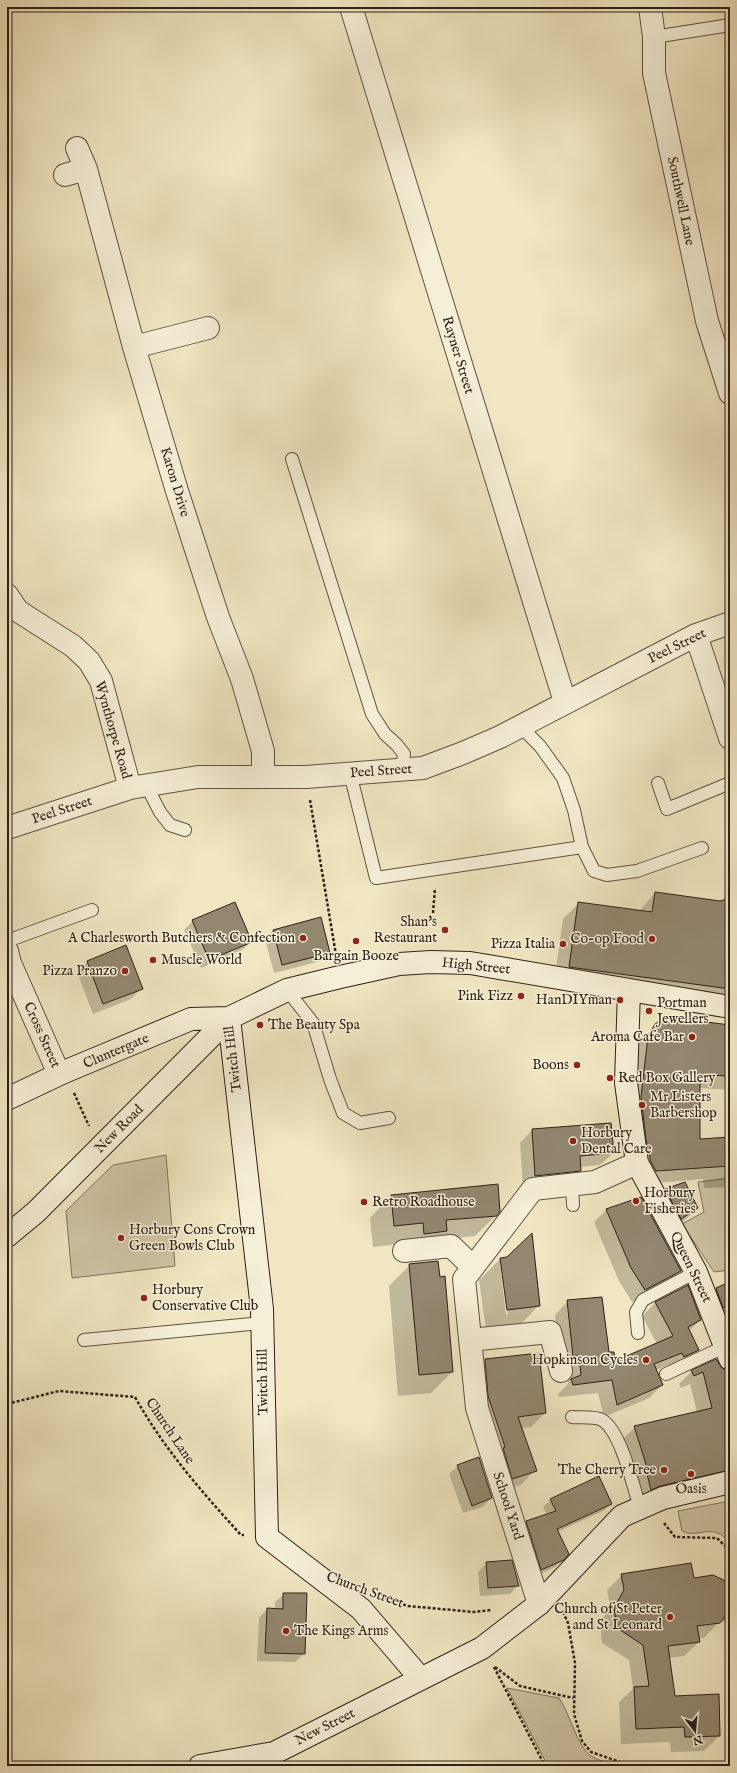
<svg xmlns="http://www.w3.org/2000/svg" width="737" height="1773" font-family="'IM FELL English',serif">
  <rect width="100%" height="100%" fill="#f0e6c1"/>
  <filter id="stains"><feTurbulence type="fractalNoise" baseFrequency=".005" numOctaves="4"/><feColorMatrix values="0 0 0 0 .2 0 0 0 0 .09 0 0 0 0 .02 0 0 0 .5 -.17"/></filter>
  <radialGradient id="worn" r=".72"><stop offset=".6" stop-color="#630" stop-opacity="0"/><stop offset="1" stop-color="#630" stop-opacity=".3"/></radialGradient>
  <!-- green -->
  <path fill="#cfc4a4" stroke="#7e725e" d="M 166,1155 L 175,1266 L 72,1278 L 66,1211 L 113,1165 Z
    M 730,1178 L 730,1270 L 714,1272 L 682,1224 L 704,1212 L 698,1182 Z
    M 730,1501 L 730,1543 C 727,1540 724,1536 720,1534 C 708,1527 694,1538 682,1531 L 678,1511 Z
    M 507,1688 L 559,1698 C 569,1712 578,1748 591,1756 C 601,1762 613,1764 625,1766 L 548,1766 Z"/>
  <!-- shadow -->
  <path fill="#0003" fill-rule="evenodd" d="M 655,893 L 720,902 L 730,899 L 730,1007 L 554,983 L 563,919 L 579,903 L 639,911 Z
    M 193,921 L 251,942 L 242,950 L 201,968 L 184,930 Z
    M 273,931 L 329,953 L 321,961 L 274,973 L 265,939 Z
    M 125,946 L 142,988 L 131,999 L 93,1014 L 77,972 L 87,962 Z
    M 656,1025 L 730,1026 L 730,1090 L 699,1088 L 699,1140 L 730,1138 L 730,1187 L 704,1188 L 703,1179 L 643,1184 L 639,1175 L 636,1050 L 642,1039 Z
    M 610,1124 L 613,1153 L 600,1165 L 580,1167 L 580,1171 L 568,1183 L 523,1188 L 520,1143 L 532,1130 Z
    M 497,1185 L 496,1215 L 475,1236 L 373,1247 L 370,1218 L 391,1196 Z
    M 666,1190 L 697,1208 L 681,1224 L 650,1206 Z
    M 607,1209 L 680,1271 L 668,1283 L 632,1302 L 619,1281 L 594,1222 Z
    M 500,1259 L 539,1305 L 518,1327 L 486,1330 L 479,1280 ZM 501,1262 L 508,1314 L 506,1315 L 500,1264 Z
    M 410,1265 L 452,1372 L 431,1393 L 398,1396 L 389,1286 Z
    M 730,1283 L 730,1354 L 703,1302 L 716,1289 Z
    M 687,1286 L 700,1320 L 689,1331 L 698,1350 L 684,1364 L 671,1370 L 668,1365 L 656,1370 L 662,1385 L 649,1398 L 604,1417 L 598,1393 L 559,1397 L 558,1394 L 568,1384 L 566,1369 L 560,1369 L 555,1315 L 568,1301 L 614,1362 L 657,1344 L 642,1316 L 655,1303 Z
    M 730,1359 L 730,1485 L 638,1502 L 622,1440 L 635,1427 L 697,1412 L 690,1384 L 681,1388 L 679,1384 L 692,1371 L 721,1369 L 729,1373 L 727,1362 Z
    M 485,1360 L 545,1413 L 531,1427 L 521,1428 L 535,1470 L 521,1485 L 498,1492 L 471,1375 Z
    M 458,1466 L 491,1498 L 483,1507 L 463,1513 L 449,1474 Z
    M 551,1500 L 610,1504 L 603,1511 L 557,1532 L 567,1554 L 555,1567 L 534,1577 L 519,1530 L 527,1522 L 547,1515 L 543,1507 Z
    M 487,1563 L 518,1585 L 510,1594 L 480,1596 L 478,1572 Z
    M 622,1575 L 693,1579 L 730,1584 L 730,1621 L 719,1622 L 704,1638 L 698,1638 L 699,1642 L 684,1656 L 669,1658 L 674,1697 L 718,1695 L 719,1736 L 704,1751 L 671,1752 L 670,1742 L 621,1744 L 619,1702 L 633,1689 L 629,1660 L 602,1643 L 600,1623 L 610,1606 L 607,1590 Z
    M 284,1594 L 304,1653 L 295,1662 L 257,1661 L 259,1618 L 267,1609 L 275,1609 L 275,1602 Z"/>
  <!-- building -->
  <path fill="#938770" stroke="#2e2018" d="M 655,892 L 720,901 L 730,898 L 730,989 L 569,967 L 578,902 L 652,912 Z
    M 235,902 L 252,942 L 209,960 L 192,920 Z
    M 321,917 L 330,953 L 282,965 L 273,930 Z
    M 126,945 L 143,989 L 103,1004 L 87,961 Z
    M 675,1018 L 730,1025 L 730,1076 L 700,1075 L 700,1139 L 730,1137 L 730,1166 L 656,1171 L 651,1162 L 646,1140 L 641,1097 L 648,1036 L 655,1024 L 662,1019 Z
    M 611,1123 L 614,1153 L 580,1156 L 581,1171 L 535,1176 L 532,1129 Z
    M 685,1182 L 698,1208 L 681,1219 L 665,1189 Z
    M 498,1184 L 500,1212 L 497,1216 L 446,1220 L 447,1231 L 424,1234 L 423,1223 L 394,1226 L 391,1195 Z
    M 641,1197 L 681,1271 L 645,1290 L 631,1268 L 606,1209 Z
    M 532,1233 L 540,1306 L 507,1310 L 500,1258 L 507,1257 Z
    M 438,1261 L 440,1277 L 445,1276 L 453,1372 L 419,1375 L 409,1264 Z
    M 730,1282 L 730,1304 L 723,1308 L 716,1288 Z
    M 688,1285 L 701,1320 L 688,1327 L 699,1350 L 684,1357 L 682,1353 L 654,1364 L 663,1385 L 617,1405 L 612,1380 L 573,1385 L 571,1379 L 581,1375 L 579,1356 L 573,1356 L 567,1300 L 602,1297 L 609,1352 L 614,1352 L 615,1361 L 673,1336 L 655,1302 Z
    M 539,1353 L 546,1413 L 518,1417 L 537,1471 L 512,1479 L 503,1448 L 505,1447 L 488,1396 L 485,1359 Z
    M 716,1359 L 722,1368 L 730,1371 L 730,1470 L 660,1486 L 651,1490 L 647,1474 L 649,1474 L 634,1426 L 712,1408 L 703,1372 L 694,1376 L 691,1370 Z
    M 479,1457 L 492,1498 L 472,1506 L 457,1465 Z
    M 599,1476 L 612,1504 L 557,1529 L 569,1554 L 564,1560 L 541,1570 L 526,1521 L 556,1511 L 550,1499 Z
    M 512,1560 L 519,1586 L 488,1588 L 486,1562 Z
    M 691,1563 L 694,1578 L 713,1575 L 730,1583 L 730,1610 L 720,1623 L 697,1626 L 700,1642 L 668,1646 L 675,1696 L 719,1694 L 720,1736 L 685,1737 L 684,1727 L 636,1729 L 634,1687 L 649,1686 L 643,1645 L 617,1628 L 614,1608 L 624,1590 L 621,1574 Z
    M 283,1593 L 307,1593 L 305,1654 L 265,1653 L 267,1608 L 283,1609 Z"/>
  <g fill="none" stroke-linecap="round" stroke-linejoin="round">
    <defs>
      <path id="lane" d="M 654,37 L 730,25
        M 292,459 L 372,714 L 385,734 L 397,745 L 404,754 L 402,771
        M 520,726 L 540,746 L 563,778 L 574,810 L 582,847 L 594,871 L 607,875 L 637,871 L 702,848
        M 350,773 L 376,878 L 582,847
        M 658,783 L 667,809 L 730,783
        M 146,785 L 160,812 L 170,825 L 185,830
        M 7,941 L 92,910
        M 287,990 L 313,1023 L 330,1079 L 343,1113 L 360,1123 L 389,1118
        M 572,1186 L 573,1205
        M 638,1333 L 636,1312 L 643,1300 L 696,1272
        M 84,1340 L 262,1323
        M 666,1374 L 726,1346
        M 572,1417 C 580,1418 595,1416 602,1420 C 621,1431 633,1486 640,1508"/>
      <path id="street" d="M 351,7 L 565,702
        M 650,7 L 654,37 L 654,73 L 707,321 L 730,393
        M 77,148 L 86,169 L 134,347 L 177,491 L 218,617 L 242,679 L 263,751 L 263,777
        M 65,175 L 86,169
        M 134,347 L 208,328
        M 7,595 L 18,611 L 73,646 L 89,661 L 101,681 L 130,788
        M 696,635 L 730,738
        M 7,828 L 130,788 L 198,777 L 306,777 L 423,768 L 463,753 L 500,737 L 696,635 L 730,623
        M 7,951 L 10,963 L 59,1074
        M 404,1251 L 451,1246 L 473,1267
        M 470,1340 L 550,1332 L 561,1371
        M 539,1604 L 477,1408 L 464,1279 L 533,1189 L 595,1182 L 637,1163"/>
      <path id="secondary" d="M 629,990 L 626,1083 L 637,1163 L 696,1272 L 730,1359
        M 229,1018 L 262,1309 L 267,1537 L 361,1609 L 421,1679
        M 7,1099 L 64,1072 L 191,1019 L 229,1018
        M 7,1236 L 36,1212 L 229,1018 L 287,990 L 340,977 L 399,964 L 431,962 L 470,963 L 730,1007
        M 200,1766 L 274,1753 L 482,1648 L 539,1604 L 622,1516 L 663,1498 L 730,1482"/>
    </defs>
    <!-- lane casing -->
    <use href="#lane" stroke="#5e5242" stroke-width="14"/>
    <!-- street casing -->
    <use href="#street" stroke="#5e5242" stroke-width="24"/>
    <!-- secondary casing -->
    <use href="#secondary" stroke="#2e2018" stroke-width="24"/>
    <!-- path -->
    <path stroke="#2e2018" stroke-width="2.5" stroke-dasharray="3 2" stroke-linecap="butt" d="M 310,800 L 336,955
      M 433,913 L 435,888
      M 74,1093 L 89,1126
      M 7,1404 L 59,1391 L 135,1397 C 164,1449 202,1492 241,1535 L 244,1535
      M 664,1523 L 675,1537 L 717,1538 L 730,1551
      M 384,1598 L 408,1606 L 474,1612 L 491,1610
      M 563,1612 L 568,1623 L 575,1663 L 574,1714 L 582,1741 L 591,1752 L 623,1763 L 676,1766
      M 494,1667 L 545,1766
      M 495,1667 L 520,1686 L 573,1698"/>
    <!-- lane -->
    <use href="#lane" stroke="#f5efd7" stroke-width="12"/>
    <!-- street -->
    <use href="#street" stroke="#f5efd7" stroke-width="22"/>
    <!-- secondary -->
    <use href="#secondary" stroke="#f5efd7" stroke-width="22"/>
  </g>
  <!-- markers -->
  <g fill="#8f2418" stroke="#f5efd7" stroke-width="1.5">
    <circle cx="445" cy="930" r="4"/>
    <circle cx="303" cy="938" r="4"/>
    <circle cx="652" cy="939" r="4"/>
    <circle cx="356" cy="941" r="4"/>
    <circle cx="563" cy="944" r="4"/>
    <circle cx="153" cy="960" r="4"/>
    <circle cx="125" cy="971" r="4"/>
    <circle cx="521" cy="996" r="4"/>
    <circle cx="620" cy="1000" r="4"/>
    <circle cx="649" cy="1011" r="4"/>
    <circle cx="260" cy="1025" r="4"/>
    <circle cx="692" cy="1037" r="4"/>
    <circle cx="577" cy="1065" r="4"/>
    <circle cx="610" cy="1078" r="4"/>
    <circle cx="642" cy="1105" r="4"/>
    <circle cx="573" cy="1141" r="4"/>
    <circle cx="636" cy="1201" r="4"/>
    <circle cx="364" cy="1202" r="4"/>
    <circle cx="121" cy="1238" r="4"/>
    <circle cx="144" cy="1298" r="4"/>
    <circle cx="646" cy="1360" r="4"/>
    <circle cx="664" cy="1470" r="4"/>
    <circle cx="691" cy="1474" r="4"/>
    <circle cx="670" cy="1617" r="4"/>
    <circle cx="286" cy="1631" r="4"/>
  </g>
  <g text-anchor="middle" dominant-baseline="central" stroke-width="3" stroke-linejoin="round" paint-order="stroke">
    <!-- street labels -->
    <g font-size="14" fill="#2e2018" stroke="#f5efd7">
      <text transform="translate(681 201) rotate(78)">Southwell Lane</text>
      <text transform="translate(458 355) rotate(73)">Rayner Street</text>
      <text transform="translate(175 482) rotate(73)">Karon Drive</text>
      <text transform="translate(677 646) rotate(-26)">Peel Street</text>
      <text transform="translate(113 730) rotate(74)">Wynthorpe Road</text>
      <text transform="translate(381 771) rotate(-4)">Peel Street</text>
      <text transform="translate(62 810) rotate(-18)">Peel Street</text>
      <text transform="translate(476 966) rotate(6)">High Street</text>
      <text transform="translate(42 1035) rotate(66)">Cross Street</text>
      <text transform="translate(116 1051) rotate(-23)">Cluntergate</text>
      <text transform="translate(233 1059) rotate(-97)">Twitch Hill</text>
      <text transform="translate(119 1129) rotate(-45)">New Road</text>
      <text transform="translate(691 1267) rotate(64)">Queen Street</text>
      <text transform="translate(263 1382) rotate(-91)">Twitch Hill</text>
      <text transform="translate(170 1431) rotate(56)">Church Lane</text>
      <text transform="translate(508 1506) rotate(72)">School Yard</text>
      <text transform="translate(365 1590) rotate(20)">Church Street</text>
      <text transform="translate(325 1727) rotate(-27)">New Street</text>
    </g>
    <!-- poi labels -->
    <g font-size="14" fill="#2e2018" stroke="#f5efd7" text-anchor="end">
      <text x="437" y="922">Shan's<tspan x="437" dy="16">Restaurant</tspan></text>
      <text x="295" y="938">A Charlesworth Butchers &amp; Confection</text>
      <text x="644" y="939">Co-op Food</text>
      <text x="555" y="944">Pizza Italia</text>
      <text x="356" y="956" text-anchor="middle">Bargain Booze</text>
      <text x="161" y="960" text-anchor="start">Muscle World</text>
      <text x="117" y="971">Pizza Pranzo</text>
      <text x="513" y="996">Pink Fizz</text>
      <text x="612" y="1000">HanDIYman</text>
      <text x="657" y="1003" text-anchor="start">Portman<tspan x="657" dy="16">Jewellers</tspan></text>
      <text x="268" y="1025" text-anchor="start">The Beauty Spa</text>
      <text x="684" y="1037">Aroma Cafe Bar</text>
      <text x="569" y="1065">Boons</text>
      <text x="618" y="1078" text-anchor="start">Red Box Gallery</text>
      <text x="650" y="1097" text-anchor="start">Mr Listers<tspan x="650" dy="16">Barbershop</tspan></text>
      <text x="581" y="1133" text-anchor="start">Horbury<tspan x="581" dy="16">Dental Care</tspan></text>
      <text x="644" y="1193" text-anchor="start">Horbury<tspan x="644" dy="16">Fisheries</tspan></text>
      <text x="372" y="1202" text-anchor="start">Retro Roadhouse</text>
      <text x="129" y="1230" text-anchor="start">Horbury Cons Crown<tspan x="129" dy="16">Green Bowls Club</tspan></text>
      <text x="152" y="1290" text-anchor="start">Horbury<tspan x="152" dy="16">Conservative Club</tspan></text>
      <text x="638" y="1360">Hopkinson Cycles</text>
      <text x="656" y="1470">The Cherry Tree</text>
      <text x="691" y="1489" text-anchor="middle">Oasis</text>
      <text x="662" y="1609">Church of St Peter<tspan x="662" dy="16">and St Leonard</tspan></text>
      <text x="294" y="1631" text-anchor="start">The Kings Arms</text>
    </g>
  </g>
  <!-- margin -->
  <rect width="737" height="1773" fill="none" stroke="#f0e6c1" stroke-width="24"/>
  <rect x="8" y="8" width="721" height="1757" fill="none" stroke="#2e2018" stroke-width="2"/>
  <rect x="12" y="12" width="713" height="1749" fill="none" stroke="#2e2018"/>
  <!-- north arrow -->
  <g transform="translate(695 1731) rotate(164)" stroke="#f5efd7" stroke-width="3" paint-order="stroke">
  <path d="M0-3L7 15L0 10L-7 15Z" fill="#2e2018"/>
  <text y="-6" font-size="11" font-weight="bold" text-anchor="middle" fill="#2e2018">N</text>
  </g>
  <rect width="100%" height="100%" filter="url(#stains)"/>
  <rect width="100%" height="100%" fill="url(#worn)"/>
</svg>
